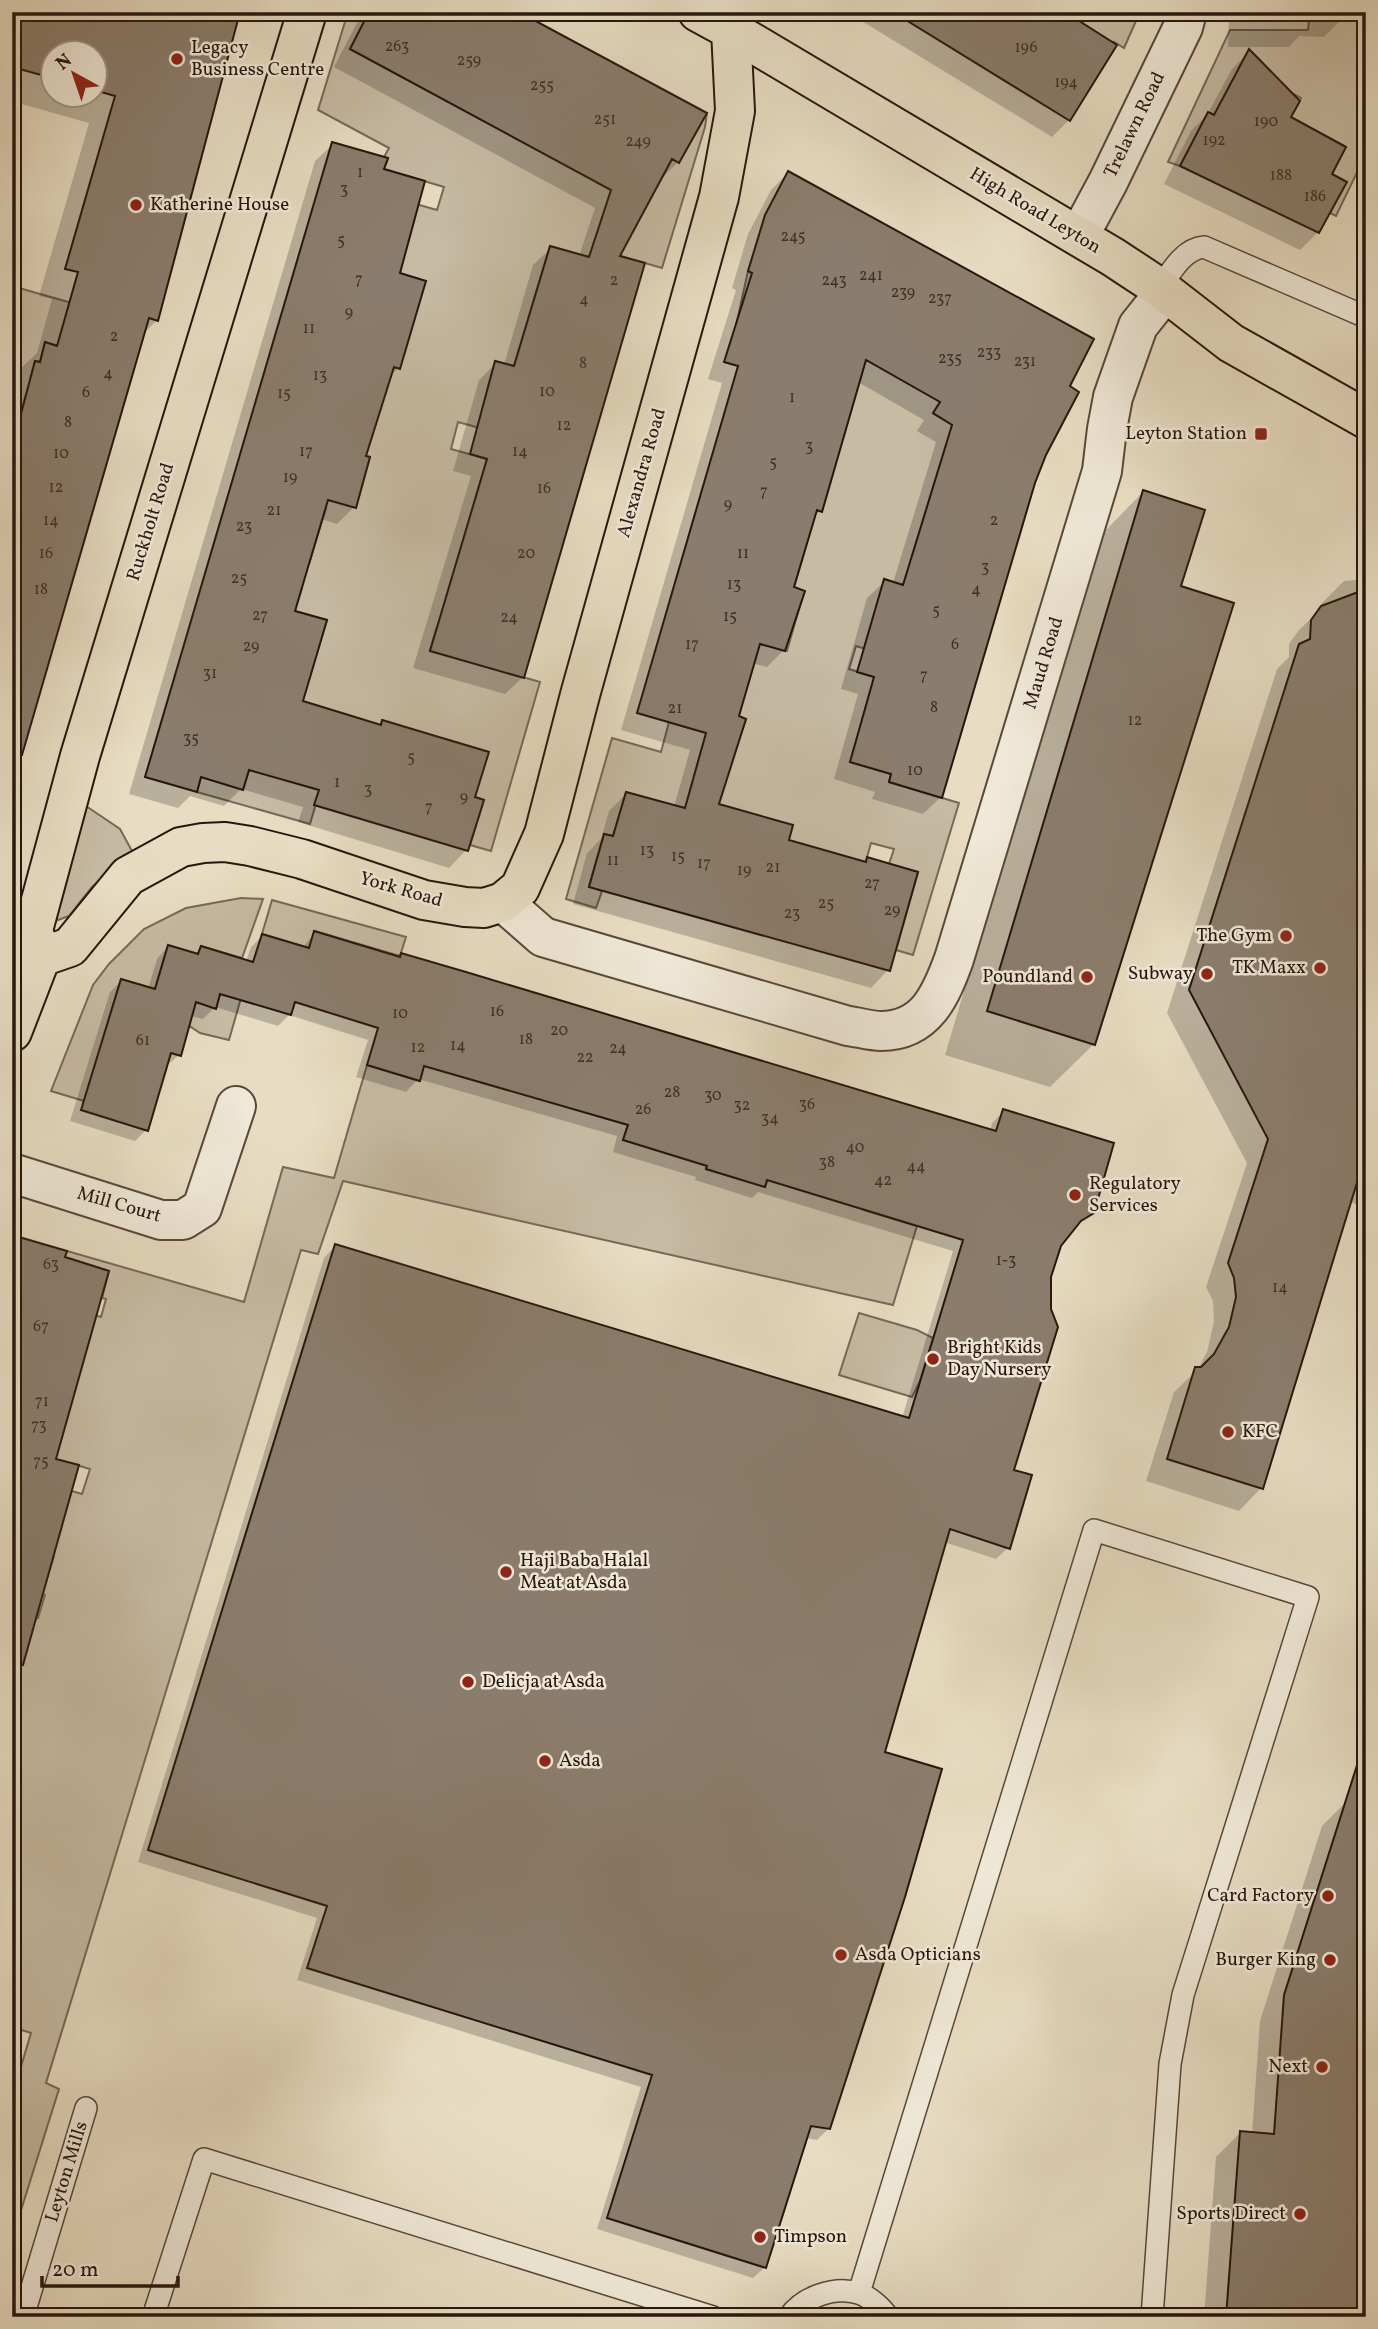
<svg xmlns="http://www.w3.org/2000/svg" width="1378" height="2329" font-family="Vollkorn,serif">
  <rect width="100%" height="100%" fill="#e8ddc3"/>
  <filter id="stains"><feTurbulence type="fractalNoise" baseFrequency=".00286" numOctaves="4"/><feColorMatrix values="0 0 0 0 .2 0 0 0 0 .09 0 0 0 0 .02 0 0 0 .5 -.17"/></filter>
  <radialGradient id="worn" r=".72"><stop offset=".6" stop-color="#630" stop-opacity="0"/><stop offset="1" stop-color="#630" stop-opacity=".3"/></radialGradient>
  <!-- green -->
  <path fill="#c7bba4" stroke="#77685a" stroke-width="2" d="M 348,12 L 369,12 L 350,49 L 645,208 L 672,159 L 679,163 L 707,113 L 705,127 L 662,268 L 593,248 L 589,257 L 550,246 L 514,366 L 496,361 L 487,391 L 494,432 L 458,422 L 451,449 L 487,459 L 462,545 L 477,639 L 437,627 L 430,650 L 540,682 L 491,851 L 470,845 L 484,800 L 475,797 L 488,752 L 445,739 L 421,780 L 434,736 L 383,720 L 369,765 L 342,714 L 310,824 L 197,792 L 201,777 L 243,789 L 249,770 L 258,772 L 309,679 L 327,620 L 295,611 L 302,588 L 262,576 L 309,564 L 326,508 L 285,496 L 289,486 L 356,507 L 370,457 L 303,437 L 400,273 L 416,204 L 437,210 L 444,187 L 384,169 L 388,159 L 384,157 L 389,148 L 318,110 Z
    M 1053,12 L 1140,12 L 1124,48 L 1114,42 L 1112,46 Z
    M 1344,12 L 1366,12 L 1366,163 L 1362,162 L 1336,216 L 1330,213 L 1346,182 L 1332,174 L 1346,147 L 1303,124 L 1275,147 L 1301,98 L 1240,66 L 1217,116 L 1208,112 L 1180,166 L 1168,162 L 1230,30 L 1308,30 L 1309,20 L 1343,20 Z
    M 748,271 L 851,323 L 940,402 L 934,414 L 962,430 L 903,585 L 885,579 L 925,667 L 856,646 L 849,669 L 875,677 L 850,762 L 891,774 L 889,782 L 959,803 L 913,955 L 896,950 L 918,872 L 889,864 L 894,849 L 871,843 L 853,908 L 793,890 L 689,796 L 672,854 L 648,798 L 626,792 L 613,836 L 604,834 L 589,886 L 602,891 L 596,908 L 566,899 L 612,738 L 661,752 L 669,722 L 738,742 L 746,719 L 696,704 L 758,643 L 787,651 L 804,591 L 794,587 L 816,510 L 821,511 L 736,326 Z
    M 12,286 L 72,303 L 81,352 L 45,342 L 40,362 L 35,361 L 30,380 L 44,400 L 26,395 L 18,424 L 14,423 L 12,430 Z
    M 86,806 L 120,829 L 132,851 L 92,887 L 69,916 L 58,920 L 53,916 Z
    M 241,898 L 263,899 L 242,958 L 201,946 L 198,954 L 168,945 L 155,989 L 121,979 L 84,1101 L 51,1091 L 93,985 L 109,964 L 144,929 L 186,908 Z
    M 272,900 L 406,937 L 400,956 L 315,931 L 309,948 L 262,934 Z
    M 224,981 L 241,998 L 229,1040 L 200,1033 L 188,1025 L 192,1001 L 216,1008 Z
    M 438,1018 L 642,1079 L 623,1140 L 712,1148 L 706,1169 L 765,1187 L 772,1167 L 882,1151 L 864,1210 L 917,1226 L 893,1305 L 343,1181 L 318,1254 L 301,1250 L 46,2083 L 59,2089 L 12,2239 L 12,2097 L 31,2033 L 12,2027 L 12,1710 L 19,1684 L 15,1682 L 24,1650 L 13,1610 L 38,1618 L 45,1595 L 12,1585 L 44,1588 L 54,1556 L 58,1487 L 82,1494 L 90,1469 L 48,1457 L 91,1334 L 52,1302 L 101,1317 L 106,1299 L 102,1298 L 109,1271 L 65,1257 L 67,1251 L 244,1302 L 283,1167 L 334,1178 L 367,1065 L 419,1081 Z
    M 859,1313 L 917,1330 L 933,1338 L 920,1381 L 912,1397 L 839,1375 Z"/>
  <!-- shadow -->
  <path fill="#0003" fill-rule="evenodd" d="M 12,12 L 239,12 L 157,320 L 142,335 L 12,752 L 12,386 L 18,371 L 37,353 L 52,299 L 39,296 L 89,123 L 18,103 L 12,124 ZM 52,52 L 94,52 L 94,94 L 52,94 Z
    M 349,12 L 516,12 L 704,113 L 678,162 L 660,180 L 617,257 L 523,677 L 505,694 L 413,668 L 471,476 L 453,471 L 479,380 L 496,363 L 504,365 L 533,265 L 551,248 L 579,256 L 595,208 L 334,67 L 359,19 Z
    M 847,12 L 1060,12 L 1069,120 L 1052,137 Z
    M 1229,12 L 1342,12 L 1342,19 L 1324,37 L 1299,36 L 1289,47 L 1228,47 Z
    M 1249,52 L 1289,118 L 1330,175 L 1318,232 L 1300,250 L 1164,184 L 1191,131 L 1207,115 L 1232,69 Z
    M 333,144 L 382,170 L 397,275 L 398,368 L 389,378 L 364,457 L 354,507 L 337,524 L 321,519 L 293,612 L 301,703 L 378,726 L 383,722 L 473,798 L 466,850 L 449,868 L 298,822 L 303,807 L 241,789 L 224,806 L 190,796 L 178,808 L 129,794 L 315,161 Z
    M 788,173 L 1068,387 L 1034,482 L 941,797 L 923,814 L 872,799 L 875,792 L 834,779 L 858,694 L 841,689 L 867,598 L 885,581 L 893,583 L 936,442 L 917,431 L 924,420 L 858,382 L 820,511 L 813,517 L 792,588 L 784,650 L 767,667 L 752,663 L 736,718 L 717,805 L 787,842 L 864,863 L 868,859 L 888,970 L 871,988 L 573,904 L 587,853 L 601,839 L 609,811 L 626,794 L 674,807 L 690,750 L 621,730 L 722,383 L 708,379 L 736,290 L 732,288 L 748,234 L 771,190 Z
    M 1143,492 L 1094,1044 L 1050,1087 L 945,1055 L 1100,536 Z
    M 1366,579 L 1366,1207 L 1349,1202 L 1261,1488 L 1239,1511 L 1146,1481 L 1174,1392 L 1198,1369 L 1207,1352 L 1214,1321 L 1213,1301 L 1206,1287 L 1247,1163 L 1167,1013 L 1277,669 L 1289,657 L 1289,644 L 1299,630 L 1321,609 L 1321,604 L 1344,581 Z
    M 315,933 L 398,958 L 401,955 L 990,1131 L 992,1123 L 1004,1111 L 1093,1212 L 1072,1229 L 1059,1245 L 1049,1276 L 1012,1471 L 1008,1548 L 996,1559 L 944,1542 L 883,1753 L 828,2129 L 817,2140 L 806,2138 L 765,2267 L 753,2278 L 597,2229 L 641,2087 L 297,1980 L 317,1918 L 138,1862 L 324,1258 L 335,1246 L 902,1418 L 953,1251 L 758,1192 L 752,1198 L 695,1180 L 696,1177 L 613,1152 L 617,1136 L 418,1079 L 406,1092 L 356,1077 L 368,1040 L 289,1015 L 278,1026 L 215,1007 L 203,1019 L 190,1016 L 179,1055 L 166,1066 L 146,1130 L 135,1141 L 70,1121 L 110,992 L 121,981 L 148,989 L 157,959 L 168,947 L 194,955 L 201,948 L 246,961 L 251,947 L 262,936 L 302,948 Z
    M 19,1239 L 54,1460 L 77,1466 L 12,1704 L 12,1246 Z
    M 1347,1801 L 1366,2317 L 1204,2317 L 1216,2157 L 1240,2133 L 1252,2134 L 1260,2021 L 1322,1826 Z"/>
  <!-- building -->
  <path fill="#8b7d6d" stroke="#27160f" stroke-width="2" d="M 12,12 L 240,12 L 158,321 L 149,318 L 22,755 L 12,754 L 12,423 L 18,425 L 35,361 L 40,362 L 45,342 L 57,346 L 78,272 L 65,269 L 115,96 L 94,90 L 94,52 L 52,52 L 52,78 L 12,67 Z
    M 369,12 L 519,12 L 707,113 L 679,163 L 672,159 L 620,256 L 645,263 L 524,678 L 430,651 L 487,459 L 470,454 L 495,361 L 514,366 L 550,246 L 589,257 L 611,190 L 350,49 Z
    M 893,12 L 1065,12 L 1117,45 L 1070,121 Z
    M 1249,49 L 1300,101 L 1291,117 L 1346,147 L 1332,174 L 1347,182 L 1319,233 L 1180,166 L 1208,112 L 1214,115 Z
    M 332,142 L 388,158 L 384,169 L 425,181 L 400,273 L 426,281 L 400,369 L 394,367 L 366,456 L 370,457 L 356,508 L 328,500 L 295,611 L 327,620 L 303,701 L 381,725 L 382,720 L 489,752 L 475,797 L 484,800 L 468,851 L 314,805 L 319,790 L 249,770 L 243,790 L 201,777 L 197,792 L 145,777 Z
    M 788,171 L 1094,339 L 1070,386 L 1079,392 L 1046,455 L 1035,483 L 942,798 L 889,782 L 891,774 L 850,762 L 874,677 L 857,672 L 884,579 L 903,585 L 952,425 L 933,413 L 940,402 L 866,360 L 822,512 L 817,510 L 794,587 L 805,591 L 785,651 L 760,644 L 739,716 L 746,719 L 719,804 L 793,825 L 789,840 L 866,862 L 867,857 L 918,872 L 890,971 L 589,887 L 604,834 L 613,836 L 626,792 L 685,808 L 706,733 L 637,713 L 738,366 L 724,362 L 752,273 L 748,271 L 765,215 Z
    M 1143,490 L 1205,510 L 1181,586 L 1234,603 L 1095,1045 L 987,1011 Z
    M 1366,589 L 1366,1178 L 1359,1176 L 1263,1489 L 1167,1459 L 1195,1367 L 1201,1367 L 1214,1354 L 1229,1327 L 1236,1297 L 1234,1278 L 1228,1263 L 1268,1139 L 1189,990 L 1299,644 L 1310,639 L 1311,620 L 1321,606 Z
    M 314,931 L 400,957 L 401,953 L 466,972 L 996,1131 L 1003,1109 L 1114,1143 L 1094,1213 L 1081,1221 L 1061,1246 L 1051,1277 L 1051,1309 L 1058,1327 L 1014,1470 L 1032,1475 L 1010,1549 L 950,1529 L 885,1752 L 942,1769 L 905,1897 L 830,2129 L 811,2126 L 766,2268 L 607,2218 L 652,2075 L 307,1968 L 327,1906 L 148,1850 L 335,1244 L 909,1418 L 963,1240 L 767,1180 L 765,1187 L 706,1169 L 707,1166 L 623,1140 L 628,1125 L 424,1066 L 420,1081 L 367,1065 L 378,1028 L 295,1002 L 291,1015 L 220,994 L 216,1009 L 196,1002 L 181,1056 L 171,1053 L 148,1131 L 81,1110 L 121,979 L 155,989 L 168,945 L 198,954 L 201,946 L 253,962 L 262,934 L 309,948 Z
    M 19,1237 L 67,1251 L 65,1257 L 109,1271 L 56,1459 L 79,1465 L 23,1665 L 12,1663 L 12,1259 Z
    M 1358,1762 L 1366,1763 L 1366,2317 L 1226,2317 L 1240,2131 L 1274,2134 L 1284,1995 Z"/>
  <g fill="none" stroke-linecap="round" stroke-linejoin="round">
    <defs>
      <path id="service" d="M 1160,288 C 1171,272 1183,249 1204,247 L 1366,317
        M 859,2293 L 1094,1530 L 1308,1597 L 1183,1995 L 1170,2064 L 1152,2317
        M 23,2317 L 86,2108
        M 153,2317 L 204,2159 L 713,2317
        M 789,2317 C 803,2297 834,2286 858,2293 C 869,2296 882,2308 888,2317"/>
      <path id="minor" d="M 1079,236 L 1108,182 L 1183,27 L 1187,12
        M 503,902 L 543,937 L 848,1026 C 858,1027 870,1031 881,1031 C 926,1031 941,995 954,959 L 1102,471 L 1107,429 L 1113,397 L 1138,326 L 1165,292
        M 12,1173 L 161,1220 L 183,1220 L 202,1208 L 236,1106"/>
      <path id="primary" d="M 698,12 L 731,30 L 1113,257 L 1160,288 L 1231,343 L 1366,419
        M 41,957 L 70,947 L 128,876 L 181,847 L 203,843 L 225,842 L 250,846 L 302,859 L 424,900 L 465,907 L 484,908 L 503,902 L 520,888 L 544,834 L 580,695 L 719,197 L 735,111 L 731,30 L 728,12
        M 12,1032 L 41,957 L 33,930 L 80,756 L 307,12"/>
    </defs>
    <!-- service casing -->
    <use href="#service" stroke="#57483c" stroke-width="24"/>
    <!-- minor casing -->
    <use href="#minor" stroke="#57483c" stroke-width="42"/>
    <!-- primary casing -->
    <use href="#primary" stroke="#27160f" stroke-width="42"/>
    <!-- service -->
    <use href="#service" stroke="#f0e9d8" stroke-width="21"/>
    <!-- minor -->
    <use href="#minor" stroke="#f0e9d8" stroke-width="38"/>
    <!-- primary -->
    <use href="#primary" stroke="#e8ddc3" stroke-width="38"/>
  </g>
  <!-- markers -->
  <g fill="#8f2418" stroke="#f0e9d8" stroke-width="2.5">
    <circle cx="177" cy="59" r="7"/>
    <circle cx="136" cy="205" r="7"/>
    <rect x="1254" y="427" width="14" height="14" rx="3.5"/>
    <circle cx="1286" cy="936" r="7"/>
    <circle cx="1320" cy="968" r="7"/>
    <circle cx="1207" cy="974" r="7"/>
    <circle cx="1087" cy="977" r="7"/>
    <circle cx="1075" cy="1195" r="7"/>
    <circle cx="933" cy="1359" r="7"/>
    <circle cx="1228" cy="1432" r="7"/>
    <circle cx="506" cy="1572" r="7"/>
    <circle cx="468" cy="1682" r="7"/>
    <circle cx="545" cy="1761" r="7"/>
    <circle cx="1328" cy="1896" r="7"/>
    <circle cx="841" cy="1955" r="7"/>
    <circle cx="1330" cy="1960" r="7"/>
    <circle cx="1322" cy="2067" r="7"/>
    <circle cx="1300" cy="2214" r="7"/>
    <circle cx="760" cy="2237" r="7"/>
  </g>
  <g text-anchor="middle" dominant-baseline="central" stroke-width="5" stroke-linejoin="round" paint-order="stroke">
    <!-- number labels -->
    <g font-size="16" fill="#403026">
      <text x="397" y="47">263</text>
      <text x="1026" y="48">196</text>
      <text x="469" y="61">259</text>
      <text x="1066" y="83">194</text>
      <text x="542" y="86">255</text>
      <text x="605" y="120">251</text>
      <text x="1266" y="122">190</text>
      <text x="1214" y="141">192</text>
      <text x="638" y="142">249</text>
      <text x="360" y="173">1</text>
      <text x="1281" y="176">188</text>
      <text x="344" y="190">3</text>
      <text x="1315" y="197">186</text>
      <text x="793" y="237">245</text>
      <text x="341" y="241">5</text>
      <text x="871" y="276">241</text>
      <text x="359" y="280">7</text>
      <text x="614" y="281">2</text>
      <text x="834" y="281">243</text>
      <text x="903" y="293">239</text>
      <text x="940" y="299">237</text>
      <text x="584" y="300">4</text>
      <text x="349" y="313">9</text>
      <text x="309" y="329">11</text>
      <text x="114" y="337">2</text>
      <text x="989" y="353">233</text>
      <text x="950" y="359">235</text>
      <text x="1025" y="362">231</text>
      <text x="583" y="364">8</text>
      <text x="108" y="374">4</text>
      <text x="320" y="376">13</text>
      <text x="547" y="392">10</text>
      <text x="86" y="393">6</text>
      <text x="284" y="394">15</text>
      <text x="792" y="398">1</text>
      <text x="68" y="423">8</text>
      <text x="564" y="426">12</text>
      <text x="809" y="447">3</text>
      <text x="306" y="452">17</text>
      <text x="520" y="452">14</text>
      <text x="61" y="454">10</text>
      <text x="773" y="463">5</text>
      <text x="290" y="478">19</text>
      <text x="56" y="488">12</text>
      <text x="544" y="489">16</text>
      <text x="764" y="492">7</text>
      <text x="728" y="505">9</text>
      <text x="274" y="511">21</text>
      <text x="51" y="521">14</text>
      <text x="994" y="521">2</text>
      <text x="244" y="527">23</text>
      <text x="46" y="554">16</text>
      <text x="526" y="554">20</text>
      <text x="743" y="554">11</text>
      <text x="985" y="568">3</text>
      <text x="239" y="579">25</text>
      <text x="734" y="585">13</text>
      <text x="41" y="590">18</text>
      <text x="976" y="590">4</text>
      <text x="936" y="611">5</text>
      <text x="260" y="616">27</text>
      <text x="730" y="617">15</text>
      <text x="509" y="618">24</text>
      <text x="692" y="645">17</text>
      <text x="955" y="645">6</text>
      <text x="251" y="647">29</text>
      <text x="210" y="674">31</text>
      <text x="924" y="676">7</text>
      <text x="934" y="708">8</text>
      <text x="675" y="709">21</text>
      <text x="1135" y="721">12</text>
      <text x="191" y="739">35</text>
      <text x="411" y="758">5</text>
      <text x="915" y="771">10</text>
      <text x="337" y="783">1</text>
      <text x="368" y="790">3</text>
      <text x="464" y="798">9</text>
      <text x="429" y="808">7</text>
      <text x="647" y="851">13</text>
      <text x="678" y="857">15</text>
      <text x="613" y="861">11</text>
      <text x="704" y="864">17</text>
      <text x="773" y="868">21</text>
      <text x="744" y="871">19</text>
      <text x="872" y="884">27</text>
      <text x="826" y="904">25</text>
      <text x="892" y="911">29</text>
      <text x="792" y="914">23</text>
      <text x="497" y="1012">16</text>
      <text x="400" y="1014">10</text>
      <text x="559" y="1031">20</text>
      <text x="526" y="1040">18</text>
      <text x="143" y="1041">61</text>
      <text x="458" y="1046">14</text>
      <text x="418" y="1048">12</text>
      <text x="618" y="1049">24</text>
      <text x="585" y="1058">22</text>
      <text x="672" y="1093">28</text>
      <text x="713" y="1096">30</text>
      <text x="807" y="1105">36</text>
      <text x="742" y="1106">32</text>
      <text x="643" y="1110">26</text>
      <text x="770" y="1119">34</text>
      <text x="855" y="1148">40</text>
      <text x="827" y="1163">38</text>
      <text x="916" y="1167">44</text>
      <text x="883" y="1181">42</text>
      <text x="1006" y="1261">1-3</text>
      <text x="51" y="1265">63</text>
      <text x="1280" y="1288">14</text>
      <text x="41" y="1327">67</text>
      <text x="42" y="1402">71</text>
      <text x="39" y="1426">73</text>
      <text x="41" y="1462">75</text>
    </g>
    <!-- poi labels -->
    <g font-size="19" fill="#27160f" stroke="#f0e9d8" text-anchor="start">
      <text x="191" y="48">Legacy<tspan x="191" dy="22">Business Centre</tspan></text>
      <text x="150" y="205">Katherine House</text>
      <text x="1247" y="434" text-anchor="end">Leyton Station</text>
      <text x="1272" y="936" text-anchor="end">The Gym</text>
      <text x="1306" y="968" text-anchor="end">TK Maxx</text>
      <text x="1193" y="974" text-anchor="end">Subway</text>
      <text x="1073" y="977" text-anchor="end">Poundland</text>
      <text x="1089" y="1184">Regulatory<tspan x="1089" dy="22">Services</tspan></text>
      <text x="947" y="1348">Bright Kids<tspan x="947" dy="22">Day Nursery</tspan></text>
      <text x="1242" y="1432">KFC</text>
      <text x="520" y="1561">Haji Baba Halal<tspan x="520" dy="22">Meat at Asda</tspan></text>
      <text x="482" y="1682">Delicja at Asda</text>
      <text x="559" y="1761">Asda</text>
      <text x="1314" y="1896" text-anchor="end">Card Factory</text>
      <text x="855" y="1955">Asda Opticians</text>
      <text x="1316" y="1960" text-anchor="end">Burger King</text>
      <text x="1308" y="2067" text-anchor="end">Next</text>
      <text x="1286" y="2214" text-anchor="end">Sports Direct</text>
      <text x="774" y="2237">Timpson</text>
    </g>
    <!-- street labels -->
    <g font-size="19" fill="#27160f" stroke="#f0e9d8">
      <text transform="translate(1135 125) rotate(-64)">Trelawn Road</text>
      <text transform="translate(1035 211) rotate(31)">High Road Leyton</text>
      <text transform="translate(642 473) rotate(-74)">Alexandra Road</text>
      <text transform="translate(151 522) rotate(-73)">Ruckholt Road</text>
      <text transform="translate(1044 663) rotate(-73)">Maud Road</text>
      <text transform="translate(401 890) rotate(16)">York Road</text>
      <text transform="translate(119 1205) rotate(16)">Mill Court</text>
      <text transform="translate(67 2172) rotate(-73)">Leyton Mills</text>
    </g>
  </g>
  <!-- margin -->
  <rect width="1378" height="2329" fill="none" stroke="#e8ddc3" stroke-width="42"/>
  <rect x="14" y="14" width="1350" height="2301" fill="none" stroke="#27160f" stroke-width="3.5"/>
  <rect x="21" y="21" width="1336" height="2287" fill="none" stroke="#27160f" stroke-width="2"/>
  <!-- north arrow -->
  <g transform="translate(74 74) rotate(320)"><circle r="33" fill="#f0e9d8" stroke="#a09588" stroke-width="2"/>
  <path d="M0-5L12 26L0 18L-12 26Z" fill="#8f2418"/>
  <text y="-10" font-size="19" font-weight="bold" text-anchor="middle" fill="#27160f">N</text>
  </g>
  <!-- scale -->
  <path d="M42 2276v10h136v-10" fill="none" stroke="#27160f" stroke-width="3.5"/>
  <text x="52" y="2276" font-size="21" fill="#27160f" stroke="#f0e9d8" stroke-width="5" paint-order="stroke">20 m</text>
  <rect width="100%" height="100%" filter="url(#stains)"/>
  <rect width="100%" height="100%" fill="url(#worn)"/>
</svg>
